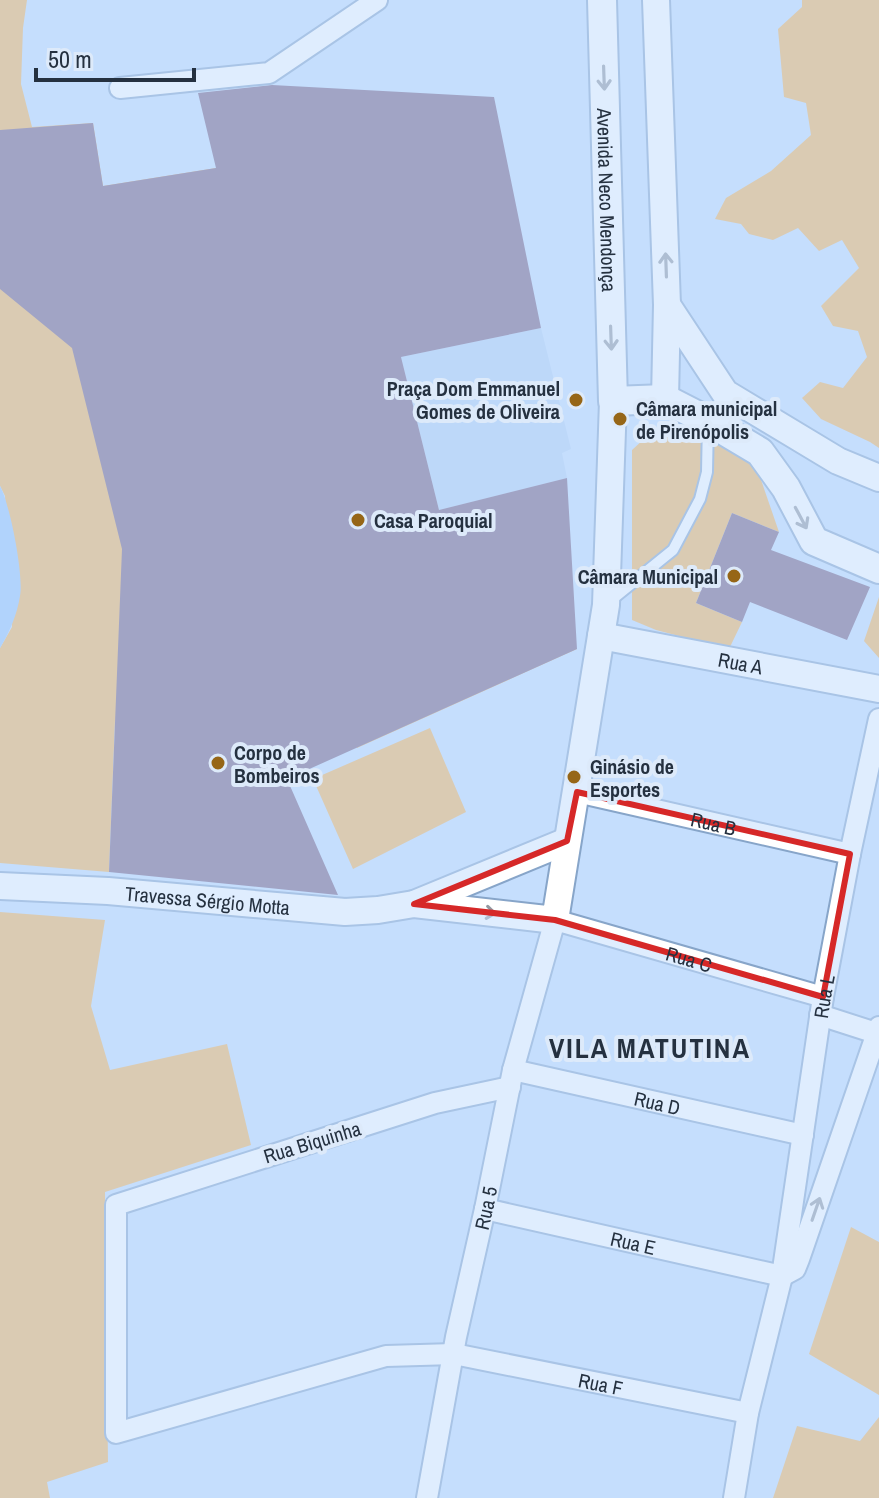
<svg xmlns="http://www.w3.org/2000/svg" width="879" height="1498" font-family="'Archivo Narrow',sans-serif">
  <rect width="100%" height="100%" fill="#c5defd"/>
  <!-- built -->
  <path fill="#b4d0f4" d="M 541,328 L 571,449 L 562,453 L 567,478 L 439,510 L 401,357 Z"/>
  <!-- green -->
  <path fill="#f4b45a" d="M 0,0 L 27,0 L 23,28 L 21,84 L 32,127 L 93,123 L 103,186 L 216,168 L 357,362 L 390,463 L 577,649 L 357,748 L 329,644 L 115,721 L 109,872 L 0,863 L 0,648 L 12,627 L 5,496 L 0,486 Z
    M 802,0 L 879,0 L 879,448 L 870,442 L 821,419 L 802,398 L 820,382 L 843,388 L 867,357 L 858,331 L 833,326 L 821,306 L 859,268 L 842,240 L 819,251 L 798,228 L 773,240 L 749,234 L 741,224 L 715,219 L 726,198 L 771,171 L 811,135 L 806,103 L 784,97 L 778,29 L 802,7 Z
    M 657,427 L 743,451 L 760,477 L 779,532 L 732,513 L 696,603 L 742,622 L 729,649 L 656,630 L 632,620 L 632,450 Z
    M 879,597 L 879,658 L 864,641 Z
    M 430,728 L 466,812 L 353,869 L 313,779 Z
    M 0,912 L 105,920 L 91,1006 L 110,1070 L 227,1044 L 251,1145 L 105,1192 L 108,1462 L 47,1482 L 50,1498 L 0,1498 Z
    M 851,1227 L 879,1242 L 879,1395 L 809,1354 Z
    M 879,1417 L 879,1498 L 773,1498 L 797,1426 L 860,1441 Z"/>
  <!-- water -->
  <path fill="#9ac5fa" d="M 0,486 C 10,504 24,576 20,596 C 17,615 10,631 0,648 Z"/>
  <!-- building -->
  <path fill="#765e82" d="M 272,85 L 494,97 L 541,328 L 401,357 L 439,510 L 567,478 L 577,649 L 287,779 L 338,895 L 109,872 L 122,549 L 72,348 L 0,289 L 0,130 L 93,123 L 103,186 L 216,168 L 198,93 Z
    M 732,513 L 779,532 L 771,550 L 870,587 L 847,640 L 750,602 L 742,622 L 696,603 Z"/>
  <g fill="none" stroke-linecap="round" stroke-linejoin="round">
    <defs>
      <path id="service" d="M 610,601 L 673,550 L 700,499 L 707,472 L 708,421 L 724,395"/>
      <g id="minor">
        <path d="M 120,88 L 269,73 L 377,0"/>
        <path id="s1" d="M 577,792 L 850,854"/>
        <path d="M 820,1015 L 876,1033"/>
        <path id="s2" d="M 513,1070 L 803,1135"/>
        <path id="s3" d="M 510,1087 L 435,1103 L 116,1205 L 116,1433 L 386,1356 L 454,1354 L 748,1413"/>
        <path id="s4" d="M 485,1209 L 782,1276"/>
        <path d="M 782,1276 L 795,1269 L 799,1259 L 879,1027"/>
        <path id="s5" d="M 427,1498 L 456,1337 L 485,1209 L 513,1070 L 555,920 L 823,997"/>
        <path id="s6" d="M 734,1498 L 748,1413 L 782,1276 L 823,997 L 850,854 L 879,719"/>
      </g>
      <g id="tertiary">
        <path d="M 656,0 L 667,305 L 665,399"/>
        <path d="M 667,305 L 725,393 L 838,461 L 879,478"/>
        <path id="s7" d="M 601,636 L 879,689"/>
        <path id="s8" d="M 0,886 L 108,891 L 345,912 L 378,910 L 414,904 L 567,841"/>
        <path d="M 414,904 L 555,920 L 606,605 L 613,401"/>
      </g>
      <g id="secondary">
        <path id="s9" d="M 602,0 L 613,401 L 665,399 L 708,421 L 760,452 L 786,488 L 814,541 L 879,569"/>
      </g>
    </defs>
    <!-- service casing -->
    <use href="#service" stroke="#87a5c9" stroke-width="14"/>
    <!-- minor casing -->
    <use href="#minor" stroke="#87a5c9" stroke-width="24"/>
    <!-- tertiary casing -->
    <use href="#tertiary" stroke="#87a5c9" stroke-width="30"/>
    <!-- secondary casing -->
    <use href="#secondary" stroke="#87a5c9" stroke-width="32"/>
    <!-- service -->
    <use href="#service" stroke="#fff" stroke-width="10"/>
    <!-- minor -->
    <use href="#minor" stroke="#fff" stroke-width="20"/>
    <!-- tertiary -->
    <use href="#tertiary" stroke="#fff" stroke-width="26"/>
    <!-- secondary -->
    <use href="#secondary" stroke="#fff" stroke-width="28"/>
  </g>
  <!-- one-way arrows -->
  <defs><path id="oneway-shaft" d="M-6 0H5M1.5-3L5.5 0L1.5 3" fill="none" stroke-width="1.6" stroke-linecap="round" stroke-linejoin="round" transform="scale(2)"/></defs>
  <g stroke="#9298a0">
    <use href="#oneway-shaft" transform="translate(604 78) rotate(88)"/>
    <use href="#oneway-shaft" transform="translate(666 265) rotate(-92)"/>
    <use href="#oneway-shaft" transform="translate(611 338) rotate(88)"/>
    <use href="#oneway-shaft" transform="translate(801 518) rotate(62)"/>
    <use href="#oneway-shaft" transform="translate(484 912) rotate(7)"/>
    <use href="#oneway-shaft" transform="translate(816 1209) rotate(-71)"/>
  </g>
  <!-- marked area -->
  <path d="M0 0H879V1498H0ZM 577,792 L 850,854 L 823,997 L 555,920 L 414,904 L 567,841 Z" fill="#c5defd" fill-opacity=".55" fill-rule="evenodd"/>
  <path fill="none" stroke="#d62828" stroke-width="6" stroke-linejoin="round" d="M 577,792 L 850,854 L 823,997 L 555,920 L 414,904 L 567,841 Z"/>
  <!-- markers -->
  <g fill="#966617" stroke="#ddeafa" stroke-width="3">
    <circle cx="576" cy="400" r="8"/>
    <circle cx="620" cy="419" r="8"/>
    <circle cx="358" cy="520" r="8"/>
    <circle cx="734" cy="576" r="8"/>
    <circle cx="218" cy="763" r="8"/>
    <circle cx="574" cy="777" r="8"/>
  </g>
  <g text-anchor="middle" dominant-baseline="central" stroke-width="8" stroke-linejoin="round" paint-order="stroke">
    <!-- street labels -->
    <g font-size="20" fill="#253140" stroke="#ddeafa">
      <text stroke="none"><textPath href="#s9" startOffset="200">Avenida Neco Mendonça</textPath></text>
      <text stroke="none"><textPath href="#s7" startOffset="142">Rua A</textPath></text>
      <text stroke="none"><textPath href="#s1" startOffset="140">Rua B</textPath></text>
      <text stroke="none"><textPath href="#s8" startOffset="208">Travessa Sérgio Motta</textPath></text>
      <text stroke="none"><textPath href="#s5" startOffset="732">Rua C</textPath></text>
      <text stroke="none"><textPath href="#s6" startOffset="510">Rua L</textPath></text>
      <text stroke="none"><textPath href="#s2" startOffset="148">Rua D</textPath></text>
      <text transform="translate(312 1142) rotate(-17)">Rua Biquinha</text>
      <text stroke="none"><textPath href="#s5" startOffset="296">Rua 5</textPath></text>
      <text stroke="none"><textPath href="#s4" startOffset="152">Rua E</textPath></text>
      <text stroke="none"><textPath href="#s3" startOffset="1138">Rua F</textPath></text>
    </g>
    <!-- poi labels -->
    <g font-size="20" font-weight="bold" fill="#253140" stroke="#ddeafa" text-anchor="start">
      <text x="560" y="388" text-anchor="end">Praça Dom Emmanuel<tspan x="560" dy="23">Gomes de Oliveira</tspan></text>
      <text x="636" y="408">Câmara municipal<tspan x="636" dy="23">de Pirenópolis</tspan></text>
      <text x="374" y="520">Casa Paroquial</text>
      <text x="718" y="576" text-anchor="end">Câmara Municipal</text>
      <text x="234" y="752">Corpo de<tspan x="234" dy="23">Bombeiros</tspan></text>
      <text x="590" y="766">Ginásio de<tspan x="590" dy="23">Esportes</tspan></text>
    </g>
    <!-- district labels -->
    <g font-size="28" font-weight="bold" letter-spacing="2" fill="#253140" stroke="#ddeafa">
      <text x="650" y="1048">VILA MATUTINA</text>
    </g>
  </g>
  <!-- scale -->
  <path d="M36 68v12h158v-12" fill="none" stroke="#253140" stroke-width="4"/>
  <text x="48" y="68" font-size="24" fill="#253140" stroke="#ddeafa" stroke-width="6" paint-order="stroke">50 m</text>
</svg>
